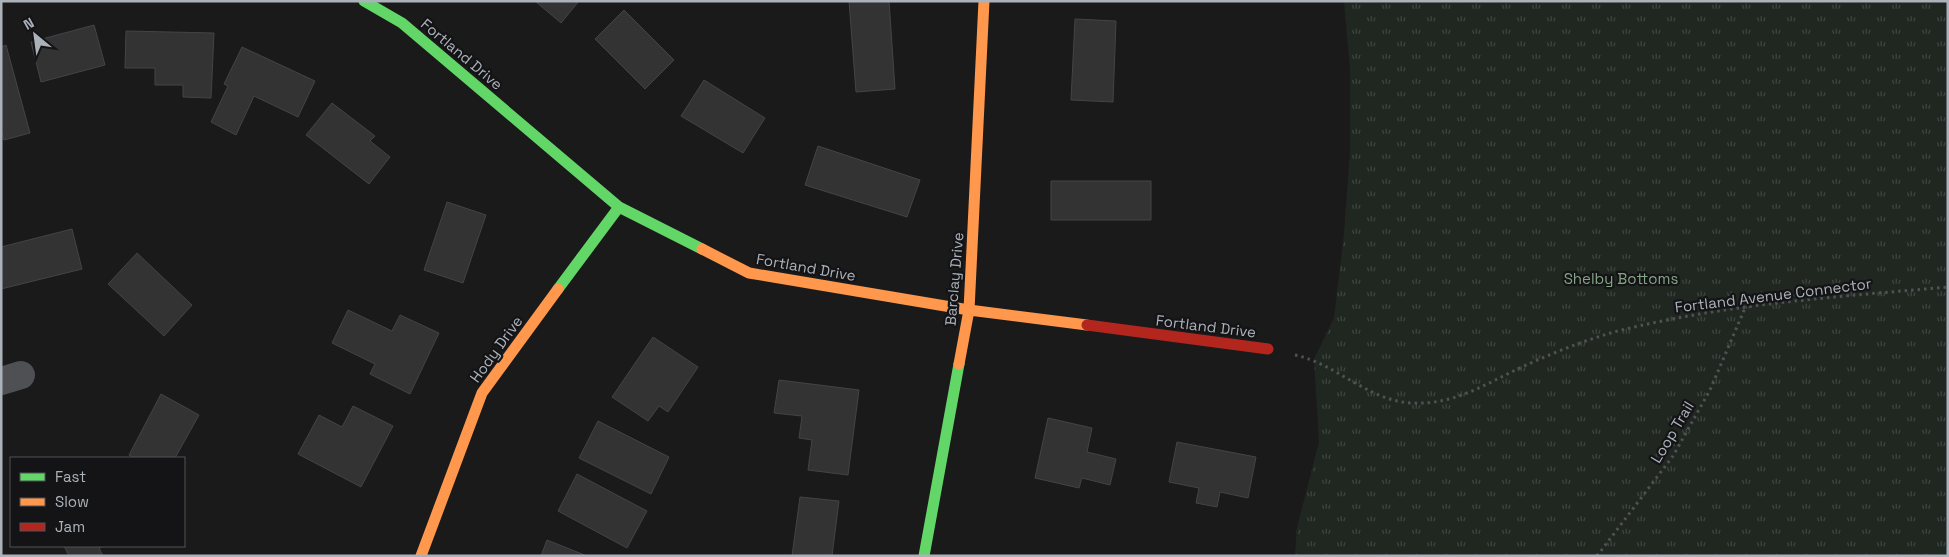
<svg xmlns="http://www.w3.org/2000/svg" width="1949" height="557" font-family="'Space Grotesk',sans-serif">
  <defs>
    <pattern id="park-tufts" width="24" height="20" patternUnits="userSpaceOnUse" patternTransform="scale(1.25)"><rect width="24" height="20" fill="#202721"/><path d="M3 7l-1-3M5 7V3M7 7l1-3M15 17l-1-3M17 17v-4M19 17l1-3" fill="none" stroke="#3e443f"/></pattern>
  </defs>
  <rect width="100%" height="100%" fill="#1a1a1a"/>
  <!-- park -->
  <path fill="url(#park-tufts)" d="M 1344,1 L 1948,1 L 1948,556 L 1295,556 L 1297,528 L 1319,442 L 1314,359 L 1334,318 L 1344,234 L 1350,152 L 1350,68 Z"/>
  <!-- building -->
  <path fill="#333334" stroke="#424446" d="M 535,1 L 579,1 L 561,23 Z
    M 849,1 L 889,1 L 895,89 L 856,92 Z
    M 624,10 L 674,60 L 645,89 L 595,39 Z
    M 1075,19 L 1116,21 L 1113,102 L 1071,100 Z
    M 94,25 L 105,65 L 41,82 L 31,42 Z
    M 126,31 L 214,33 L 211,98 L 183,97 L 183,85 L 155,85 L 155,68 L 125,68 Z
    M 6,45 L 30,133 L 4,140 L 1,131 L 1,47 Z
    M 242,47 L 315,81 L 298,117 L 254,96 L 236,135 L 211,122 L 228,86 L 224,84 Z
    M 704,80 L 765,118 L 743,153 L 681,116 Z
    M 332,103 L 375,136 L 370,141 L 390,157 L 369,184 L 306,135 Z
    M 818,146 L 920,180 L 907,217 L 805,185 Z
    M 1051,181 L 1151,181 L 1151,220 L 1051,220 Z
    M 447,202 L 486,215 L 463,283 L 424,270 Z
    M 72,229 L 82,269 L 1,289 L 1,247 Z
    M 137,253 L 192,305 L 164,336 L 108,284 Z
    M 348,310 L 392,331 L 400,315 L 439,333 L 410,394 L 370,374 L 375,364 L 332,343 Z
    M 653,337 L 698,367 L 668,412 L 659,406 L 648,421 L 612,397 Z
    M 779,380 L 859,390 L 848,475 L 808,470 L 812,440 L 799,438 L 802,416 L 774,413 Z
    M 161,394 L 199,415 L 175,458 L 136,458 L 129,455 Z
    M 353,406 L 393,426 L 361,487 L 298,454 L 319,415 L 342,427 Z
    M 1048,418 L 1092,428 L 1087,452 L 1116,459 L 1110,485 L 1082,478 L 1079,488 L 1035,478 Z
    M 598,421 L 669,457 L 651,494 L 579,458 Z
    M 1177,442 L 1256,457 L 1248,498 L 1220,492 L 1217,507 L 1196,503 L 1199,488 L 1169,482 Z
    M 577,474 L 647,511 L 627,548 L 558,511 Z
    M 800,497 L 839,501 L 832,556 L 792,556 Z
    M 547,540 L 587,556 L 541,556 Z
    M 64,546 L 104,546 L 99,548 L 103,556 L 69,556 Z"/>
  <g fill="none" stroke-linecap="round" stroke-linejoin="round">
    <!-- path -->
    <path stroke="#505154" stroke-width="3" stroke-dasharray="2.5 4" stroke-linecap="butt" d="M 1295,355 C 1337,364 1368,401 1412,403 C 1455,405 1485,384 1522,367 C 1552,353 1583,341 1614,332 C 1723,304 1836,297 1948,287
      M 1597,556 L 1673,456 L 1710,390 L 1745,308"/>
    <!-- street -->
    <path stroke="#4e5053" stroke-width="28" d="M 1,381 L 21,375"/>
    <!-- fast -->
    <path stroke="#63d668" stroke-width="11" d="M 364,1 L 402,23 L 619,207 L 702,249
      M 558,289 L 619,207
      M 924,556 L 959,364"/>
    <!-- slow -->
    <path stroke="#ff974d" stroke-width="11" d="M 702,249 L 749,273 L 969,310 L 1087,325
      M 959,364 L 969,310 L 984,1
      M 421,556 L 482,393 L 558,289"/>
    <!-- jam -->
    <path stroke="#b3261e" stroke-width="11" d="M 1087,325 L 1268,349"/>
  </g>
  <g text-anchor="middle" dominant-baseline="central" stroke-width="4.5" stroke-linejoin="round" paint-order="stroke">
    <!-- street labels -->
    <g font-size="15" fill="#acb2ba" stroke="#141416">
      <text transform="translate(462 54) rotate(40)">Fortland Drive</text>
      <text transform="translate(806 267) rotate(10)">Fortland Drive</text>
      <text transform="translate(954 279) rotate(-85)">Barclay Drive</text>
      <text transform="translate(1773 295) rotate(-7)">Fortland Avenue Connector</text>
      <text transform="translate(1206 326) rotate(7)">Fortland Drive</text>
      <text transform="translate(496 349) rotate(-54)">Hody Drive</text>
      <text transform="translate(1672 432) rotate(-59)">Loop Trail</text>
    </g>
    <!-- park labels -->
    <g font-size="15" fill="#84a584" stroke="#141416">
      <text x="1621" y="278">Shelby Bottoms</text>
    </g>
  </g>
  <!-- border -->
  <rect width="1949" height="557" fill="none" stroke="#acb2ba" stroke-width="5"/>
  <!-- legend -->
  <rect x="10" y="457" width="175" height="90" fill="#141416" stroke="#515358"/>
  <rect x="20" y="473" width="25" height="8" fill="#63d668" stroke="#515358"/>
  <text x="55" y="482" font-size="15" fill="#acb2ba">Fast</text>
  <rect x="20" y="498" width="25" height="8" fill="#ff974d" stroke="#515358"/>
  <text x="55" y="507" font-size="15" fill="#acb2ba">Slow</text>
  <rect x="20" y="523" width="25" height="8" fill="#b3261e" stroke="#515358"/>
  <text x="55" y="532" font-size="15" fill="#acb2ba">Jam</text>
  <!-- north arrow -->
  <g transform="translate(35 35) rotate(331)" stroke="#141416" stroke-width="4" paint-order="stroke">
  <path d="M0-4L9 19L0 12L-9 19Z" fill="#acb2ba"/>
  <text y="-8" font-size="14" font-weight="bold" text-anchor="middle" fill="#acb2ba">N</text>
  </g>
</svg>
